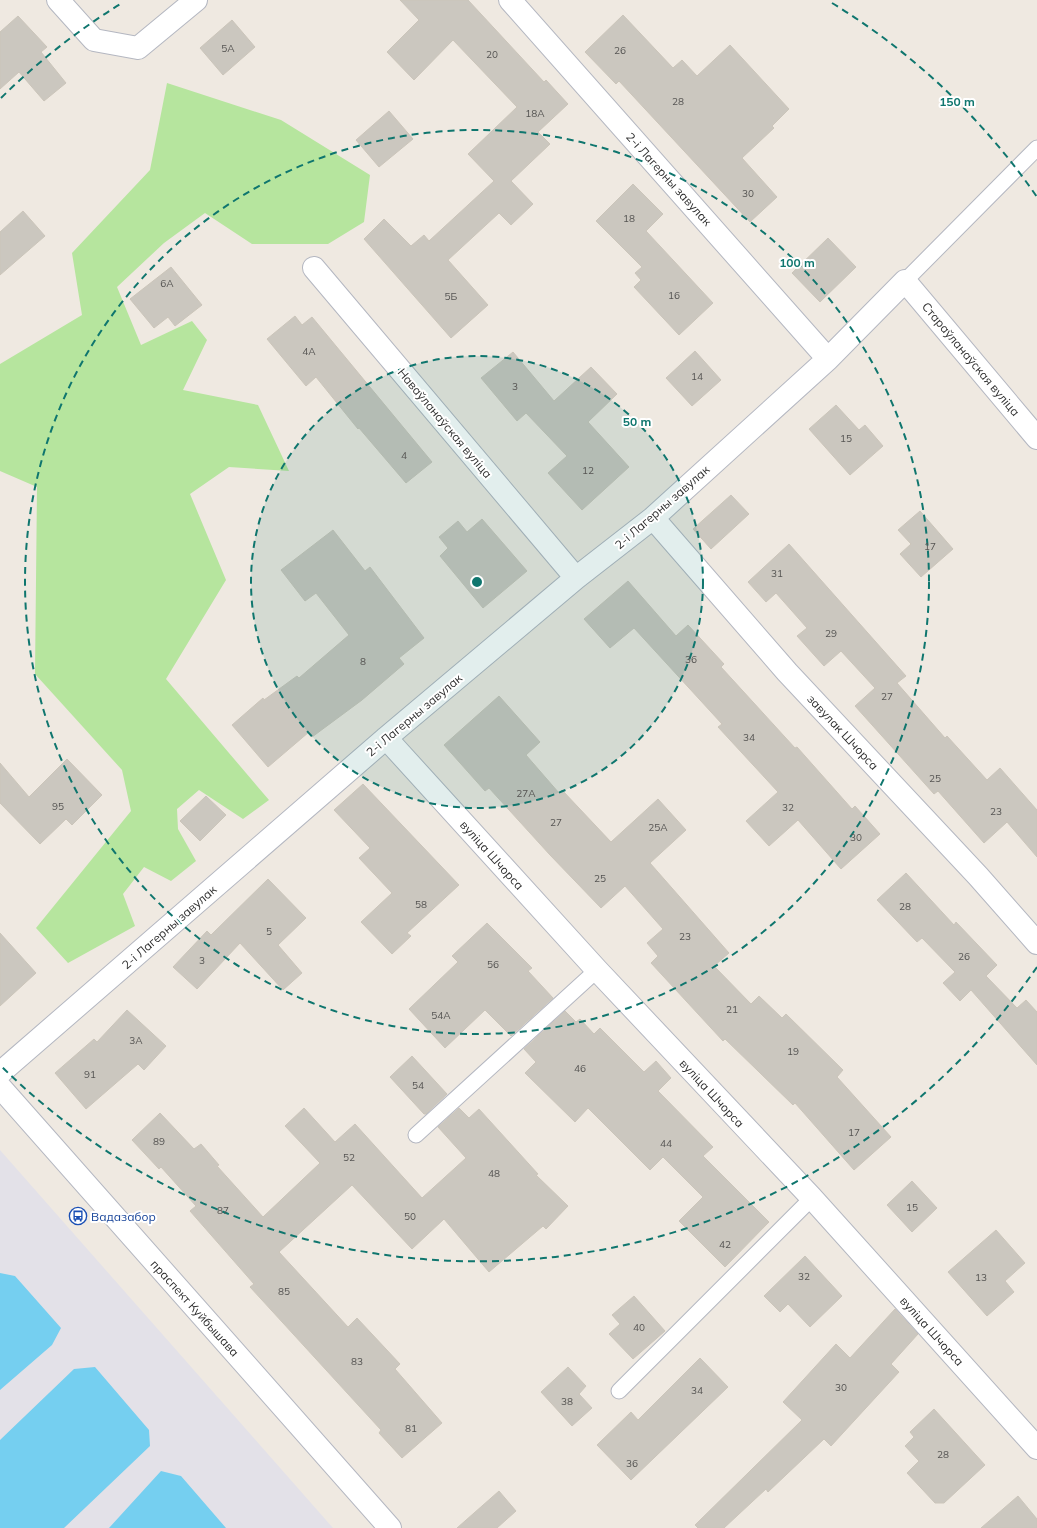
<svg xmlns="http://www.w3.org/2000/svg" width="1037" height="1528" font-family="Mulish,sans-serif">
  <rect width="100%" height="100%" fill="#efe9e1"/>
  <!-- industrial -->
  <path fill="#e3e1e8" d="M 0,1150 L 333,1528 L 0,1528 Z"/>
  <!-- green -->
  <path fill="#b6e59e" d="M 167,83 L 281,120 L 370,175 L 364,222 L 328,244 L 252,244 L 205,213 L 164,243 L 117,287 L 141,345 L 192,321 L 207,340 L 183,390 L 258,405 L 289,471 L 229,467 L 190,494 L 226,580 L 166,679 L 269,800 L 243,819 L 199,790 L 177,809 L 178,829 L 196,861 L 171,881 L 144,867 L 123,894 L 135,926 L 68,963 L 36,928 L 131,811 L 122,770 L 35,674 L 37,487 L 0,471 L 0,364 L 82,315 L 72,253 L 150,170 Z"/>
  <!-- water -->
  <path fill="#75cff0" d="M 0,1273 L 15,1276 L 61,1328 L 52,1345 L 0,1390 Z
    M 95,1367 L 149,1430 L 150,1446 L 64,1528 L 0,1528 L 0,1440 L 74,1369 Z
    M 161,1471 L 181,1476 L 226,1528 L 109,1528 Z"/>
  <!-- building -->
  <path fill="#cbc7bf" stroke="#cbc5ba" d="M 400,0 L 468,0 L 544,82 L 546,80 L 568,104 L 538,132 L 550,144 L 511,181 L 533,204 L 511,225 L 499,213 L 448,260 L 488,305 L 451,338 L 364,239 L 384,219 L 411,246 L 424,235 L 429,241 L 494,181 L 468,154 L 517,107 L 453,40 L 414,80 L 387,52 L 419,20 Z
    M 623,15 L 673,68 L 682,60 L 697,76 L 730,45 L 789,109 L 772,126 L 774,128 L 742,158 L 777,197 L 750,222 L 619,81 L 616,84 L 585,52 Z
    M 18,16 L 47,47 L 41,52 L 66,83 L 44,101 L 19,72 L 0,89 L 0,32 Z
    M 232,20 L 255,47 L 223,75 L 200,48 Z
    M 389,111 L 413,139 L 379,167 L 356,140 Z
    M 633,184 L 663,214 L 646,231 L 713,303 L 679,335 L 634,287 L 641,280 L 635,273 L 642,267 L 596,221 Z
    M 23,211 L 45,236 L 0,275 L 0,232 Z
    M 828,238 L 856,267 L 820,302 L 792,273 Z
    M 171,267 L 202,305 L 175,326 L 168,317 L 154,328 L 130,299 Z
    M 295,316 L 302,325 L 312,317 L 432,462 L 406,483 L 359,428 L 358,429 L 316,377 L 306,386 L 267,339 Z
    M 695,351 L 721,380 L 692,406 L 666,378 Z
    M 513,352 L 554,401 L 591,367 L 617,394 L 588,422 L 629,467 L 582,510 L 548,473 L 567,456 L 526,413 L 517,421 L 481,378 Z
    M 836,405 L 859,430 L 865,425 L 883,446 L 850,475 L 809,429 Z
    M 731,495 L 749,514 L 711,549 L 693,529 Z
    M 920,511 L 953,549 L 921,577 L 900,554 L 911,544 L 898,530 Z
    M 482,519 L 527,571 L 483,608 L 440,556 L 448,548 L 439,537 L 458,521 L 467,532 Z
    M 333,530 L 365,571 L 370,567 L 424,638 L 399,658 L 404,664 L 362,700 L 312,737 L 309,732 L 268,767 L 232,725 L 263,698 L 264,700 L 297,676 L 299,678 L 349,635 L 316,593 L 305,601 L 281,570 Z
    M 789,544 L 906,676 L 897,683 L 945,738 L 947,736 L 987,780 L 1000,768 L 1037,810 L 1037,857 L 1007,822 L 984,843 L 938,791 L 934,794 L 855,706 L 875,688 L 841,651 L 824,666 L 797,636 L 807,628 L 776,593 L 766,602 L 748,582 Z
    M 628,581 L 676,636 L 688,625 L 724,664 L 721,667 L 795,748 L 797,747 L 852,809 L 855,806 L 880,834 L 841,869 L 798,820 L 769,846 L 746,821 L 778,792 L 718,727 L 722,724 L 634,628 L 610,648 L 584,619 Z
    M 499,696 L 540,742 L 526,755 L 559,793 L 562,790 L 611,842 L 658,799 L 686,830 L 650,863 L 729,953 L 714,966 L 751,1004 L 759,996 L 782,1018 L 786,1014 L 843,1070 L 837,1077 L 891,1137 L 854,1170 L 795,1103 L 793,1105 L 725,1039 L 723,1041 L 651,963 L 658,956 L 647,943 L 663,929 L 625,886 L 601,908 L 550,855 L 489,788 L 485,791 L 444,745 Z
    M 67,759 L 102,795 L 72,825 L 66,819 L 40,844 L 0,803 L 0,763 L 29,797 Z
    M 363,784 L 459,885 L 407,933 L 411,936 L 392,954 L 361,922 L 392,893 L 359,858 L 370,848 L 334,810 Z
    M 206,796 L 226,815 L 200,841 L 180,821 Z
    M 906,873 L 954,925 L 956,922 L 997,965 L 986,976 L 1017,1008 L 1026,1000 L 1037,1012 L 1037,1065 L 971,990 L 960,1001 L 943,983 L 955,972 L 922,938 L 917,942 L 877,900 Z
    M 268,879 L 306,918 L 278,945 L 302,973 L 283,990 L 240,943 L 197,989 L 173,967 L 207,931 L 211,935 Z
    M 487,923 L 532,968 L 528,971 L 553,998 L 511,1036 L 485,1010 L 445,1048 L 409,1009 L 458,962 L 452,956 Z
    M 0,933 L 36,973 L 0,1006 Z
    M 127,1010 L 166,1046 L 144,1070 L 138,1064 L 86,1109 L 55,1073 L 94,1039 L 97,1042 Z
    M 565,1011 L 576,1022 L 580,1019 L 594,1034 L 600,1028 L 644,1072 L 656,1061 L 671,1078 L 658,1091 L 713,1147 L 703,1156 L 769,1222 L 725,1267 L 679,1221 L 703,1197 L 663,1157 L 650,1170 L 588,1108 L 575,1122 L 525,1073 L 536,1062 L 524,1049 Z
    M 412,1056 L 447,1094 L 426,1114 L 424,1114 L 390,1077 Z
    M 304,1108 L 335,1142 L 355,1124 L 422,1198 L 466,1158 L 438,1127 L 459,1108 L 469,1118 L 479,1109 L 538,1174 L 536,1175 L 568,1206 L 546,1229 L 543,1226 L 489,1272 L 444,1219 L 412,1249 L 352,1185 L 279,1252 L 348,1327 L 357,1318 L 400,1364 L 395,1369 L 442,1423 L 402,1458 L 379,1433 L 381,1430 L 250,1287 L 254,1284 L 190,1211 L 196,1206 L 161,1167 L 159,1169 L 132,1140 L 160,1113 L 194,1149 L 201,1144 L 219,1165 L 217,1166 L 263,1217 L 320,1163 L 285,1126 Z
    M 912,1181 L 937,1208 L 912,1232 L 887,1205 Z
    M 996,1230 L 1025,1263 L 1005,1281 L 1014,1292 L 987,1316 L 948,1272 Z
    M 805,1256 L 842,1296 L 810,1327 L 788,1304 L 780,1312 L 764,1296 Z
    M 634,1296 L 665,1331 L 633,1359 L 609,1334 L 620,1324 L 612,1315 Z
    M 895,1309 L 918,1334 L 891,1364 L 899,1372 L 831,1446 L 824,1439 L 768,1492 L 766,1489 L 724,1528 L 698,1528 L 695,1525 L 802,1420 L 783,1402 L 836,1344 L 850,1358 Z
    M 700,1358 L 728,1387 L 631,1480 L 597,1445 L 631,1412 L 638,1420 Z
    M 568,1367 L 586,1386 L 579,1394 L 592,1408 L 572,1426 L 541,1392 Z
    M 934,1409 L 985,1465 L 944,1503 L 935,1503 L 907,1473 L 919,1461 L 905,1446 L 914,1437 L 910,1432 Z
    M 499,1491 L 516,1511 L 497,1528 L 457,1528 Z
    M 1018,1496 L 1037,1519 L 1037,1528 L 981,1528 Z"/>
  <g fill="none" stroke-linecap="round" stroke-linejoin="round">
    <defs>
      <path id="lane" d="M 905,281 L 1037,148
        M 416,1135 L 597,970
        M 619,1391 L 812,1198"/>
      <path id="street" d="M 58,0 L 94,40 L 138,48 L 196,0
        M 510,0 L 828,359
        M 314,268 L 576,578
        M 653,518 L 787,672 L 978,876 L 1037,943
        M 386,738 L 597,970 L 812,1198 L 1037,1448
        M 0,1073 L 386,738 L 576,578 L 653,518 L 828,359 L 905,281 L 1037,438"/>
      <path id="secondary" d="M 0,1087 L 390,1528"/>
    </defs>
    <!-- lane casing -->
    <use href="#lane" stroke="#b4b7c1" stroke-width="17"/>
    <!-- street casing -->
    <use href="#street" stroke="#b4b7c1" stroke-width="24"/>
    <!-- secondary casing -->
    <use href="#secondary" stroke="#b4b7c1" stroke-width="24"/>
    <!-- lane -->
    <use href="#lane" stroke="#fff" stroke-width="15"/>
    <!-- street -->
    <use href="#street" stroke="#fff" stroke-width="22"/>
    <!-- secondary -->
    <use href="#secondary" stroke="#fff" stroke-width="22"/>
  </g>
  <!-- distance rings -->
  <circle cx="477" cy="582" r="226" fill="#0f766e" fill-opacity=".12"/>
  <g fill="none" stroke="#0f766e" stroke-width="2" stroke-dasharray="7 5">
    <circle cx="477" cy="582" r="226"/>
    <circle cx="477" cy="582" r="452"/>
    <path d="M1037 967A679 679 0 0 1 1 1066M1 98A679 679 0 0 1 122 3M832 3A679 679 0 0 1 1037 197"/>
  </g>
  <!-- icons -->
  <defs>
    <symbol id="bus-ring" viewBox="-11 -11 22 22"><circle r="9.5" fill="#fff" stroke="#1a4fb4" stroke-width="1.5"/><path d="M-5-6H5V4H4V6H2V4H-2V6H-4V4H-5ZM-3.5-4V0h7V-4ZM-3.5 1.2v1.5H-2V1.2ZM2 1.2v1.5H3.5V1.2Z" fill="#1a4fb4"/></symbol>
  </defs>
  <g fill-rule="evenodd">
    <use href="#bus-ring" x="68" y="1206" width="20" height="20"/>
  </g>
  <g text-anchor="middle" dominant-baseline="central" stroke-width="4" stroke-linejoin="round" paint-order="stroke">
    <!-- number labels -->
    <g font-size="10" fill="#555452">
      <text x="228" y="48">5А</text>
      <text x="620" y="50">26</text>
      <text x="492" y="54">20</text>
      <text x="678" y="101">28</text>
      <text x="535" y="113">18А</text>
      <text x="748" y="193">30</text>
      <text x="629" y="218">18</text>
      <text x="167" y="283">6А</text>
      <text x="674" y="295">16</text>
      <text x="451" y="296">5Б</text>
      <text x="309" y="351">4А</text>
      <text x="697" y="376">14</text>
      <text x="515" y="386">3</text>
      <text x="846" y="438">15</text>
      <text x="404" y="455">4</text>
      <text x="588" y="470">12</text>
      <text x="930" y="546">17</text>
      <text x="777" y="573">31</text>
      <text x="831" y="633">29</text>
      <text x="691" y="659">36</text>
      <text x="363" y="661">8</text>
      <text x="887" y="696">27</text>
      <text x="749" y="737">34</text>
      <text x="935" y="778">25</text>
      <text x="526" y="793">27А</text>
      <text x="58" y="806">95</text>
      <text x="788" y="807">32</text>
      <text x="996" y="811">23</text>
      <text x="556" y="822">27</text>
      <text x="658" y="827">25А</text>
      <text x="856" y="837">30</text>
      <text x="600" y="878">25</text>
      <text x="421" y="904">58</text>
      <text x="905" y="906">28</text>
      <text x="269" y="931">5</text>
      <text x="685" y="936">23</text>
      <text x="964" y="956">26</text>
      <text x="202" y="960">3</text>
      <text x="493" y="964">56</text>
      <text x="732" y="1009">21</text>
      <text x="441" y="1015">54А</text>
      <text x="136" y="1040">3А</text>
      <text x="793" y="1051">19</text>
      <text x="580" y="1068">46</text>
      <text x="90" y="1074">91</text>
      <text x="418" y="1085">54</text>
      <text x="854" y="1132">17</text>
      <text x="159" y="1141">89</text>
      <text x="666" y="1143">44</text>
      <text x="349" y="1157">52</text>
      <text x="494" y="1173">48</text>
      <text x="912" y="1207">15</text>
      <text x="223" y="1210">87</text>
      <text x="410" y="1216">50</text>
      <text x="725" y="1244">42</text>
      <text x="804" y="1276">32</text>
      <text x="981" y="1277">13</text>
      <text x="284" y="1291">85</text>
      <text x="639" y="1327">40</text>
      <text x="357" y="1361">83</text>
      <text x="841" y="1387">30</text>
      <text x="697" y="1390">34</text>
      <text x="567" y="1401">38</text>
      <text x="411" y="1428">81</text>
      <text x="943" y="1454">28</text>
      <text x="632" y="1463">36</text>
    </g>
    <!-- street labels -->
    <g font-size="12" fill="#2e2e2e" stroke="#fff">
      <text transform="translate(669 179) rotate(48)">2-і Лагерны завулак</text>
      <text transform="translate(971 359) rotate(50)">Стараўланаўская вуліца</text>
      <text transform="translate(445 423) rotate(50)">Наваўланаўская вуліца</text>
      <text transform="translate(662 507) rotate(-41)">2-і Лагерны завулак</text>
      <text transform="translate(414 715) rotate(-40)">2-і Лагерны завулак</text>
      <text transform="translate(843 732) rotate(47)">завулак Шчорса</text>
      <text transform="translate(492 855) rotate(48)">вуліца Шчорса</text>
      <text transform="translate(169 927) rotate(-41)">2-і Лагерны завулак</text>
      <text transform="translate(712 1093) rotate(47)">вуліца Шчорса</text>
      <text transform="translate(195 1308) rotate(48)">праспект Куйбышава</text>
      <text transform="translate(932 1331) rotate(48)">вуліца Шчорса</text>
    </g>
    <!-- transit labels -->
    <g font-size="12" fill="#164399" stroke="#fff" text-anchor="start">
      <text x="91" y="1216">Вадазабор</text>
    </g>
  </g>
  <circle cx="477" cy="582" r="6" fill="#0f766e" stroke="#fff" stroke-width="2"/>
  <g font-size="12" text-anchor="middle" font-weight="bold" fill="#0f766e" stroke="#fff" stroke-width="4" stroke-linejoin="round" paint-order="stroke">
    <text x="957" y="106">150 m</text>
    <text x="797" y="267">100 m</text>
    <text x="637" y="426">50 m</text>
  </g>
</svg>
